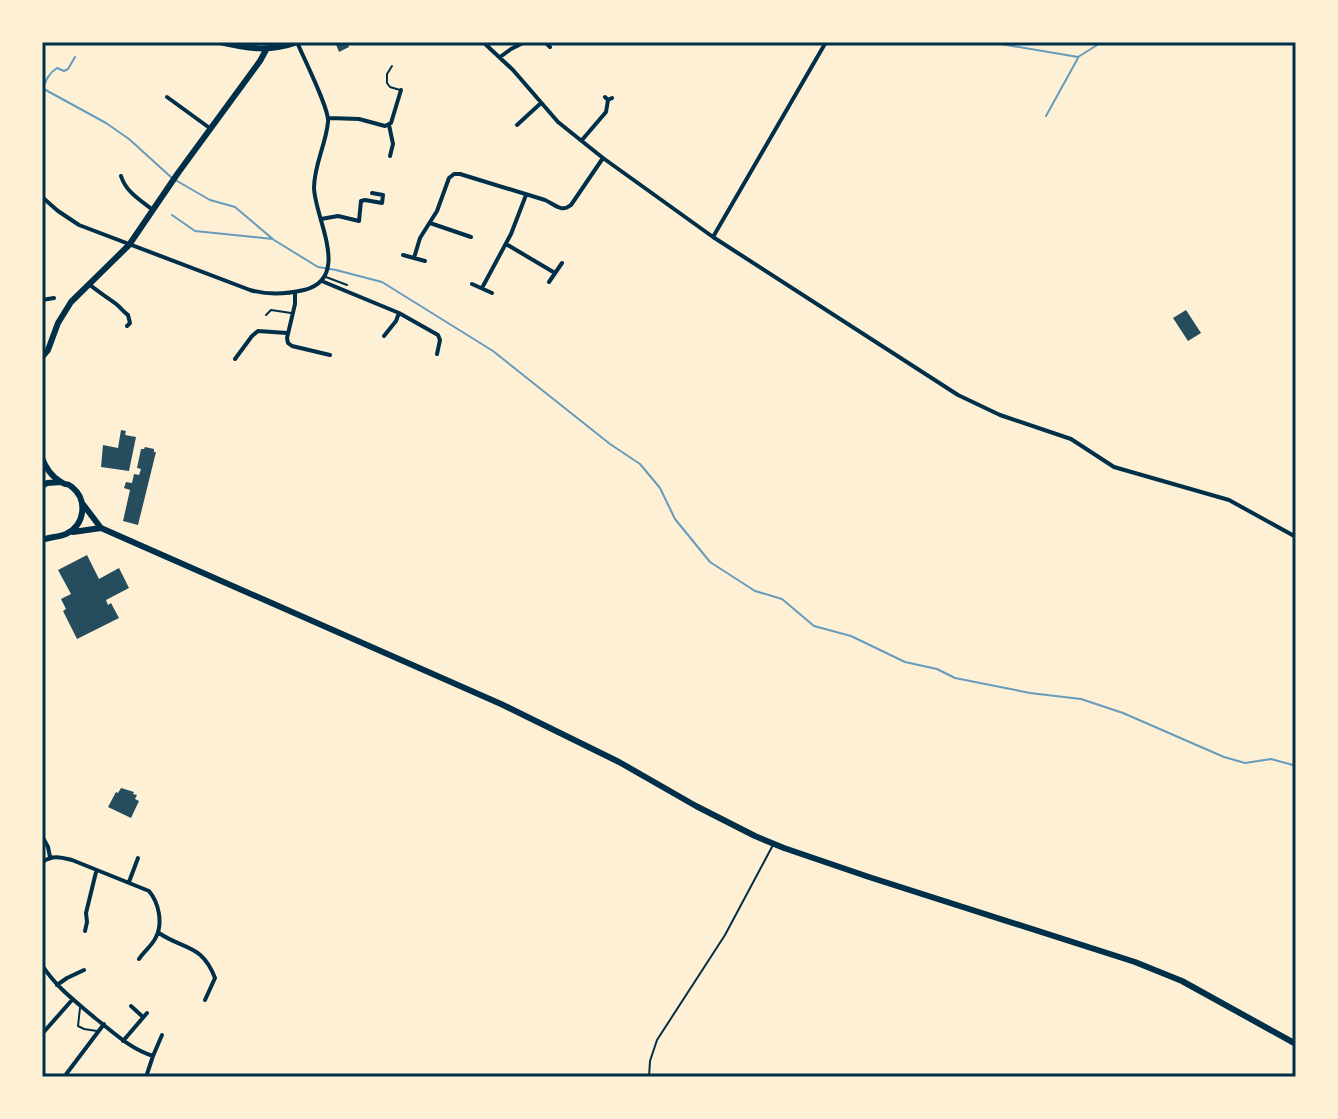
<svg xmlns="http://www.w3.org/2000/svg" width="1338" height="1119" font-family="Commissioner,sans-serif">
  <rect width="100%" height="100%" fill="#fdf0d5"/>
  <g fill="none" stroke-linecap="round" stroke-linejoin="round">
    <!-- stream -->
    <path stroke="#669bbc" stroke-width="2" d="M 989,42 L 1078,57 L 1102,42
      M 42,88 L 106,123 L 129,139 L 172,178
      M 43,88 C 46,80 49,73 57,68 L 64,71 L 68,69 L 75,57
      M 1046,116 L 1078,58
      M 177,181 L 210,200 L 235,207 L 274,240 L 318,267 L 336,270 L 382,282 L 493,351 L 610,444 L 640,464 L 660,488 L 675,519 L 710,562 L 755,591 L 782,599 L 814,626 L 851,636 L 905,662 L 937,669 L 955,678 L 1030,693 L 1081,699 L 1123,713 L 1224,757 L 1245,763 L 1271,759 L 1293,765 L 1296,770
      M 172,215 L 195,231 L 273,239"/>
  </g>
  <!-- building -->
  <path fill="#264d5e" d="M 335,42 L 347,42 L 349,47 L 339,52 Z
    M 1186,310 L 1201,333 L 1188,341 L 1173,318 Z
    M 121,430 L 126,431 L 125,435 L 136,437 L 129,471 L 101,467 L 103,445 L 118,448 Z
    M 145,447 L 154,449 L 154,452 L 156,452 L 138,525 L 123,521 L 130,490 L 124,488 L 126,482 L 132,483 L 134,474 L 139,475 L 141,469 L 137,468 L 141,449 L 144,449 Z
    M 87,555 L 99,579 L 119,568 L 129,588 L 106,600 L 108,605 L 111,603 L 119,618 L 77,639 L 63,611 L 66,609 L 61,599 L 71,594 L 58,570 Z
    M 121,788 L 134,792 L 133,794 L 137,795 L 135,799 L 139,801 L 131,818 L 108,807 L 116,792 L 118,793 Z"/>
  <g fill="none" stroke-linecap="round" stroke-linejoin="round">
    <!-- service -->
    <path stroke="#003049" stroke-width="2" d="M 392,66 L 387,74 L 387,83 L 390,87 L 400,90
      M 326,277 L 347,285
      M 266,315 L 271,310 L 291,313
      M 80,1008 L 78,1026 L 84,1029 L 97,1031
      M 649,1077 L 650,1061 L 657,1040 L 725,935 L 773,845"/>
    <!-- minor -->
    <path stroke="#003049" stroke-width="4" d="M 483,42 L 513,70 L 558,122 L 603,158 L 713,237 L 958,395 L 1000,415 L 1071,439 L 1114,467 L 1229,500 L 1296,537
      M 545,42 L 550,47
      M 500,57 L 511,49 L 525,42
      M 167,97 L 211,129
      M 605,97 L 608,100 L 612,98
      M 329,118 L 359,119 L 385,126 L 391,123 L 401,90
      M 389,125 L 393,144 L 390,156
      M 517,125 L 541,103
      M 582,140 L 606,112 L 608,100
      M 121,176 C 126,192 140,200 153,210
      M 42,197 L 58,211 L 79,225 L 250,290 C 267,295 287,294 304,290 C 352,278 315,219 314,188 C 314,165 326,144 328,122 C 330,110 303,57 297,42
      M 321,219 L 338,216 L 359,221 L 361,201 L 365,200 L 382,203 L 383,195 L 372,193
      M 430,223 L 471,237
      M 713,237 L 826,42
      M 506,244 L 555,273
      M 403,255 L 425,261
      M 414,258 L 420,238 L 437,211 L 449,178 L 454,174 L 460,174 L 545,200 C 554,204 561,213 571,205 L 603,158
      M 324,282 L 399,313 L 438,335 L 440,340 L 437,354
      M 549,282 L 562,263
      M 89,284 C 97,291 104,295 112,301 C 119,305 122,311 128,315 L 130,323 L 127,326
      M 472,284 L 492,293
      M 482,288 L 511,234 L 526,195
      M 295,292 L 295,304 L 287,338 L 288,343 L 292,346 L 330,355
      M 42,300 L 54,298
      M 384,336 L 396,321 L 399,313
      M 235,359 L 252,336 L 258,331 L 287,333
      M 42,836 L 48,847 L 50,857
      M 42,862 C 53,855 60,857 72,860 L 149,891 C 159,903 163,923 156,937 C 152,946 144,951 139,959
      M 129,882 L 138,858
      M 85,931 L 87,922 L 86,913 L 96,872
      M 159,933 C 184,950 202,944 215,978 L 205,1000
      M 42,965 C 56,987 75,1001 95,1018 C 113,1032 130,1049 153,1056
      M 57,985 L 67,978 L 84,970
      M 131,1006 L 143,1017
      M 42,1034 L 72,1000
      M 123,1041 L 147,1013
      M 64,1077 L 104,1024
      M 146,1077 L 153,1056 L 162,1035"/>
    <!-- primary -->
    <path stroke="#003049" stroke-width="6" d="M 220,42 C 250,49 269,52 298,42
      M 42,357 L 48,350 L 58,323 L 71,302 L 129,245 L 178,173 L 260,61 L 266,50
      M 42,458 C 45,467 52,477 61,482 C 69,487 64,481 72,487 C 88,500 85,525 66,534 C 59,537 50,537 42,540
      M 42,486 L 47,483 L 61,482
      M 82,503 L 101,528 L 501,704 L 619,762 L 696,806 L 755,836 L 784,848 L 869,877 L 1135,962 L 1182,981 L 1296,1044
      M 73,532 L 101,528"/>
    <!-- rail -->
    <path stroke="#657d81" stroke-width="2" d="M 1295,42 L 1296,44"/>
  </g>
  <!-- border -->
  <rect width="1338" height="1119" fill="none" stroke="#fdf0d5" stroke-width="88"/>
  <rect x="44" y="44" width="1250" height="1031" fill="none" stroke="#003049" stroke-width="3"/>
</svg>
